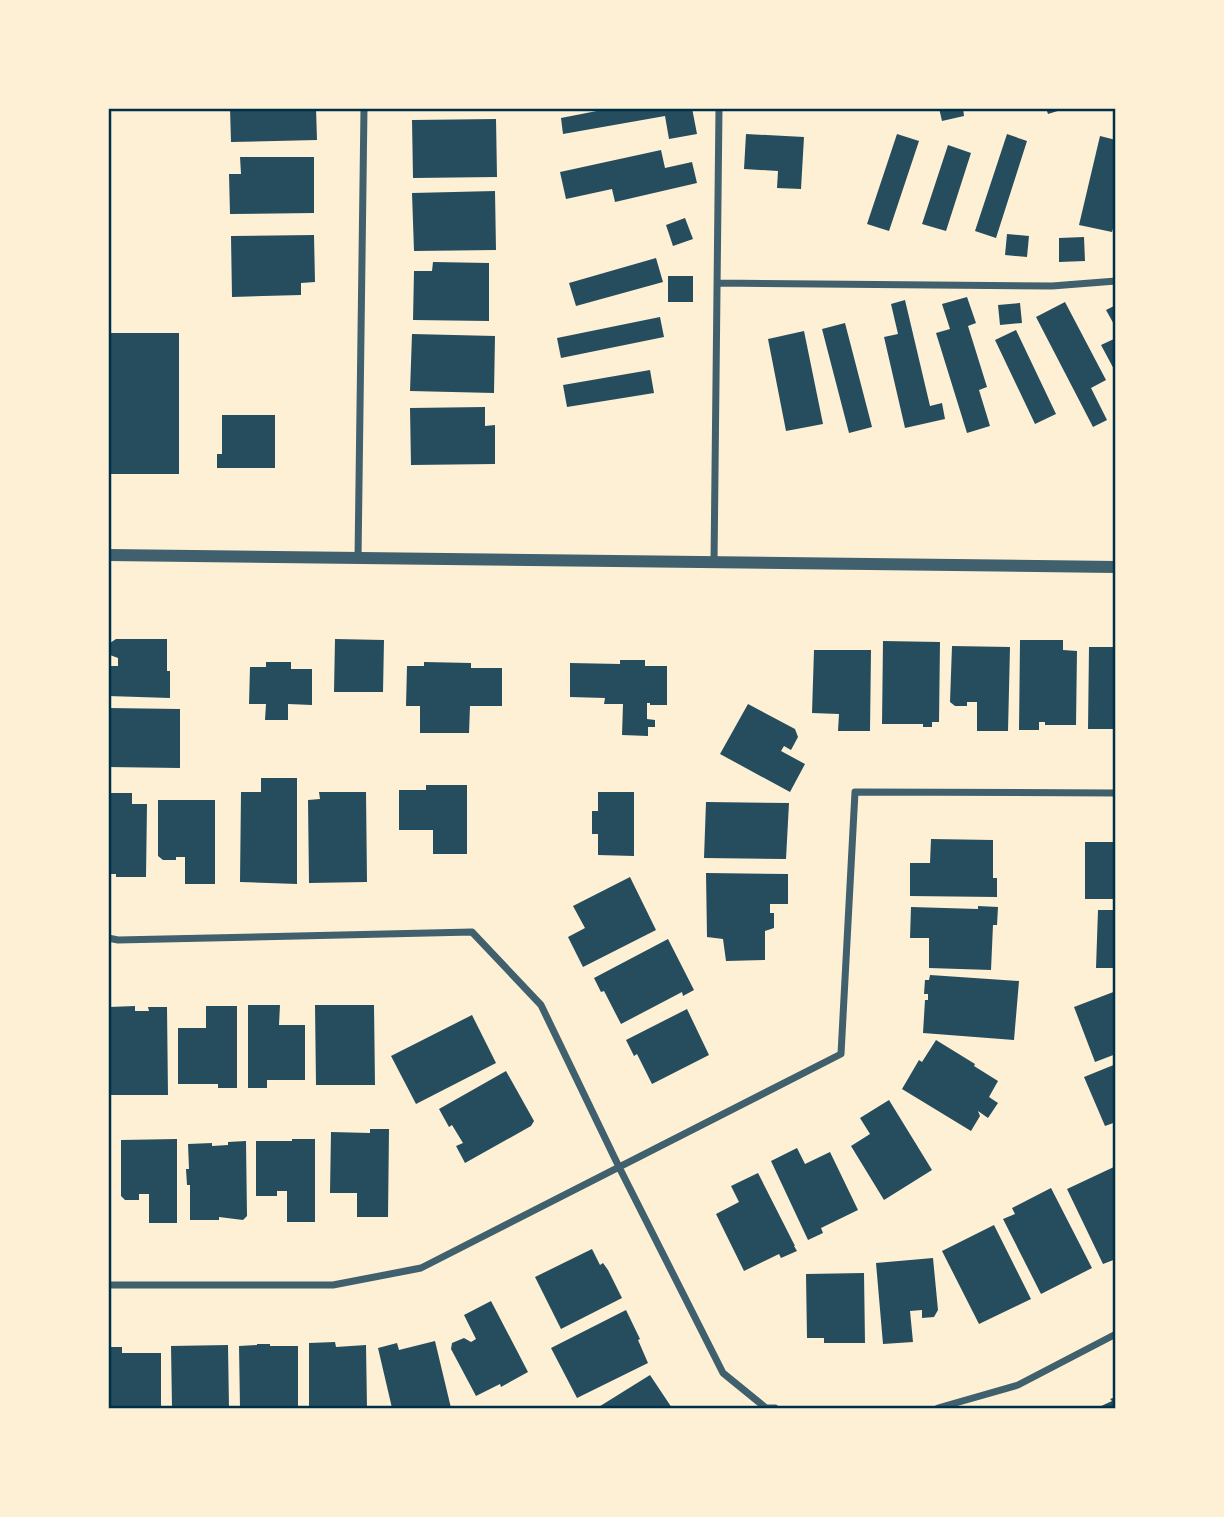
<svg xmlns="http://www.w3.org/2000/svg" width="1224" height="1517" font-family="'Fira Sans',sans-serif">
  <rect width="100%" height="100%" fill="#fdf0d5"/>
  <!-- building -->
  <path fill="#264d5e" d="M 230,108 L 316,108 L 317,140 L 231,142 Z
    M 612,108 L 663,108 L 663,111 L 675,108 L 692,108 L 697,134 L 669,139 L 665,116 L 563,134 L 561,118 Z
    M 939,108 L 963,108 L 964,116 L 942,121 Z
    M 1046,108 L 1064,108 L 1064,109 L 1048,114 Z
    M 496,119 L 497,177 L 413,178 L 412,120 Z
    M 746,134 L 804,137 L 801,189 L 777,188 L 778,171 L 744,169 Z
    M 897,134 L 919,141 L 889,231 L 867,224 Z
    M 1007,134 L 1027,141 L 996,238 L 975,231 Z
    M 1100,136 L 1116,140 L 1116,219 L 1112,232 L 1079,225 Z
    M 948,145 L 971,153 L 946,231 L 922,224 Z
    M 661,150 L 665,168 L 692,162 L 697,183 L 615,202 L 612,189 L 566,199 L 560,172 Z
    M 240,157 L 314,157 L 314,213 L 230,214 L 229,174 L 241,174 Z
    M 495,191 L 496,250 L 414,251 L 412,193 Z
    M 685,218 L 693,239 L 673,246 L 666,225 Z
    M 1007,234 L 1029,236 L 1027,257 L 1005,255 Z
    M 314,235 L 315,282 L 301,283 L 301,295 L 232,297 L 231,236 Z
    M 1084,237 L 1085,261 L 1059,262 L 1059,238 Z
    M 656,258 L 663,282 L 576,306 L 569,283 Z
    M 433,262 L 489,263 L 489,321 L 413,320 L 414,271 L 432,271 Z
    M 668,276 L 693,276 L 693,302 L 668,302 Z
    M 967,297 L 976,323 L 968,326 L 987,387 L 979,390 L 990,426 L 967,433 L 936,333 L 950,329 L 942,304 Z
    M 905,300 L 930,406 L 942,403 L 945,419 L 905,428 L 884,337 L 898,334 L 891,304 Z
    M 1065,302 L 1106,380 L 1091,388 L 1107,420 L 1093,427 L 1036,317 Z
    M 1020,303 L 1022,323 L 1000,325 L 998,305 Z
    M 1114,306 L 1116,309 L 1116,328 L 1106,310 Z
    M 660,317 L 664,337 L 561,358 L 557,338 Z
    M 845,323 L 872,427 L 849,433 L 822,329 Z
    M 1016,330 L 1056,414 L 1035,424 L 995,340 Z
    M 804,331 L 823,424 L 786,431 L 768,339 Z
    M 108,333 L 179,333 L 179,474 L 108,474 Z
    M 412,334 L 495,336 L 494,393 L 410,391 Z
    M 1116,338 L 1116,373 L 1101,345 Z
    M 650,370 L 654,393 L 567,407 L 563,385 Z
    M 485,407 L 485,426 L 495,425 L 495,464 L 411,465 L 410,408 Z
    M 222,415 L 275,415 L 275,468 L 217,468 L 217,454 L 222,454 Z
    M 116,639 L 167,639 L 167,671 L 170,671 L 170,698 L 108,696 L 108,666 L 118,666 L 118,658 L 110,655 L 110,643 Z
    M 335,639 L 384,640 L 383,692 L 334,692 Z
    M 1020,640 L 1063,640 L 1063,650 L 1077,651 L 1076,725 L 1045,725 L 1045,722 L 1039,722 L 1039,730 L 1019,730 Z
    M 883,641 L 940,642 L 939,722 L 932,722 L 932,727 L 923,727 L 923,724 L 882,724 Z
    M 952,646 L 1010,647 L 1008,731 L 977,731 L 977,702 L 967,702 L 967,706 L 955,706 L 950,702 Z
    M 1089,647 L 1116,647 L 1116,729 L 1088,729 Z
    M 814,650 L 871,650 L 870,731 L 838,731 L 839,714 L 812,713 Z
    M 620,660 L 645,660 L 645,666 L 667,666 L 667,705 L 650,705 L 650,703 L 647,703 L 647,719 L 655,720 L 655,727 L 648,727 L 648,736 L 622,735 L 623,704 L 604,704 L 605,698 L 570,697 L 570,663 L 620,664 Z
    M 266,662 L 291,662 L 291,669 L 312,669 L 312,705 L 288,704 L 288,720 L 265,720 L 266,704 L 249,704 L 250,667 L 266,667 Z
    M 424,662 L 471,663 L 471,668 L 502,668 L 502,706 L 470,706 L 469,733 L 420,733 L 420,706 L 406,706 L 407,666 L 424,666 Z
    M 748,704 L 795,729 L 798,737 L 791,750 L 784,746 L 781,751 L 805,764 L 790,792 L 720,754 Z
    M 108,708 L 180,709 L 180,768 L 108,767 Z
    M 261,778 L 297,778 L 297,884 L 240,882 L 241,792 L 261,792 Z
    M 426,785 L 467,785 L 467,854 L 433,854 L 433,830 L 399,830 L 399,790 L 426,790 Z
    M 319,792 L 366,792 L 367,882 L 309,883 L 308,800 L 320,799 Z
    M 598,792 L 634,792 L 634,856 L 598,855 L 598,834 L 592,834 L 592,811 L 598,811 Z
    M 108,793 L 132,793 L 132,804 L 147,804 L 146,877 L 116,877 L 116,874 L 108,874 Z
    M 158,800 L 215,800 L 215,884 L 185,884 L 185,857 L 176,857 L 176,860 L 163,860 L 158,856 Z
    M 706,802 L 789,803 L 786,859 L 704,858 Z
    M 931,839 L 993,840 L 993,878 L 997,878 L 997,897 L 910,896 L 910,863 L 930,863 Z
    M 1085,842 L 1116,842 L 1116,899 L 1085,899 Z
    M 706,873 L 788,874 L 788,904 L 770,904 L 770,913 L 774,913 L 774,928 L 765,931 L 765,960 L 726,961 L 723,939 L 707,937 Z
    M 630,877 L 656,930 L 583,967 L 568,937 L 585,928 L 573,906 Z
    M 978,906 L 998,907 L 997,925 L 993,925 L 991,970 L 929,968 L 929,938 L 910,938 L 911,907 L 978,909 Z
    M 1098,910 L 1116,910 L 1116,968 L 1096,968 Z
    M 668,939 L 694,990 L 683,996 L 682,992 L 621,1024 L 604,991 L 601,992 L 594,978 Z
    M 930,975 L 1019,981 L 1014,1040 L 923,1033 L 925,1000 L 928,1000 L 928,994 L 924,994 L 925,980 L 929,980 Z
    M 1116,991 L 1116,1054 L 1095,1062 L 1074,1007 Z
    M 248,1005 L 280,1005 L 279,1025 L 305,1025 L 305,1080 L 267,1080 L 267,1088 L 248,1088 Z
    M 315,1005 L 374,1005 L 375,1085 L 316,1085 Z
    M 135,1006 L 135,1011 L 149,1011 L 148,1007 L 167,1007 L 168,1095 L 110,1095 L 109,1007 Z
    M 206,1006 L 237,1006 L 237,1088 L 218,1088 L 218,1084 L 178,1084 L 178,1028 L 206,1028 Z
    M 687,1009 L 709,1055 L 652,1084 L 637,1054 L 634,1056 L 626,1040 Z
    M 472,1015 L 496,1063 L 416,1104 L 391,1056 Z
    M 936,1040 L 975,1064 L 974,1066 L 998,1081 L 989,1097 L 998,1103 L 988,1118 L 978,1111 L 980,1116 L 971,1131 L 902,1089 L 919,1060 L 922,1062 Z
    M 1116,1064 L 1116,1122 L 1105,1126 L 1084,1077 Z
    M 506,1071 L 534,1121 L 531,1126 L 465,1163 L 456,1146 L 463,1143 L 452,1125 L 449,1127 L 439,1109 Z
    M 889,1100 L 932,1170 L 884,1200 L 851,1146 L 870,1134 L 860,1118 Z
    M 370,1129 L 389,1129 L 388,1217 L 357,1217 L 357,1193 L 330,1193 L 331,1132 L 370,1133 Z
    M 177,1139 L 177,1223 L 149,1223 L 149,1194 L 139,1194 L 139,1200 L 125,1200 L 121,1196 L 121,1140 Z
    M 292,1139 L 315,1139 L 315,1222 L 287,1222 L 287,1191 L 277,1191 L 277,1196 L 256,1196 L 256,1141 L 292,1141 Z
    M 246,1141 L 247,1216 L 243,1220 L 219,1217 L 219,1220 L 190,1220 L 190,1185 L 187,1185 L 186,1169 L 189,1169 L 188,1144 L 212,1143 L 212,1146 L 228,1145 L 228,1142 Z
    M 797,1148 L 805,1164 L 830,1152 L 858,1210 L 821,1228 L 823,1233 L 808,1240 L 771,1161 Z
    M 1116,1166 L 1116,1259 L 1103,1264 L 1067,1189 Z
    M 758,1173 L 795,1246 L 794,1246 L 797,1251 L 781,1258 L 779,1254 L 744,1271 L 716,1214 L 739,1202 L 731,1186 Z
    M 1051,1188 L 1092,1268 L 1041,1294 L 1003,1219 L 1015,1214 L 1012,1208 Z
    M 994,1225 L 1031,1299 L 979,1324 L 942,1251 Z
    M 592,1249 L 600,1265 L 603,1263 L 608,1270 L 622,1298 L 561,1329 L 535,1277 Z
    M 933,1258 L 938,1310 L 934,1317 L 922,1318 L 922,1310 L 910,1311 L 913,1342 L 883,1344 L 876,1263 Z
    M 864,1273 L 865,1343 L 824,1343 L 824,1338 L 807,1338 L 806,1274 Z
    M 491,1301 L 528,1372 L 501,1387 L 500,1384 L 476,1396 L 451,1349 L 452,1343 L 464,1338 L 471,1342 L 476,1339 L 464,1315 Z
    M 626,1310 L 640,1339 L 638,1340 L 648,1363 L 577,1398 L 551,1348 Z
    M 435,1341 L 451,1408 L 392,1408 L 378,1348 L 397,1343 L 399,1350 Z
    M 335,1342 L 336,1347 L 366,1345 L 367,1408 L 309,1408 L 309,1343 Z
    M 257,1344 L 270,1344 L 270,1346 L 298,1346 L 298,1408 L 240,1408 L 239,1346 L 257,1345 Z
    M 228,1345 L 229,1408 L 172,1408 L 171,1346 Z
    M 108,1347 L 122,1347 L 122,1353 L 161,1353 L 161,1408 L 108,1408 Z
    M 650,1375 L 672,1408 L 597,1408 Z
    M 1116,1397 L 1116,1408 L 1097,1408 L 1112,1401 L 1110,1399 Z"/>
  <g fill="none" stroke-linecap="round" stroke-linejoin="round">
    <!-- minor -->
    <path stroke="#3f606c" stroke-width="7" d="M 717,283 L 1052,286 L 1116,281
      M 358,559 L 364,108
      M 714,563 L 719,108
      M 108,938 L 118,940 L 472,932 L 541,1005 L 619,1167 L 723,1373 L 766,1408 L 775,1408
      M 108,1285 L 333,1285 L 421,1268 L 841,1054 L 855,792 L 1116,793
      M 938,1408 L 1018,1385 L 1116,1334"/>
    <!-- tertiary -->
    <path stroke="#3f606c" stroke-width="12" d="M 108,555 L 1116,567"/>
  </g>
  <!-- border -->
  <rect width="1224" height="1517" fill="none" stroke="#fdf0d5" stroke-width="220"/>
  <rect x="110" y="110" width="1004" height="1297" fill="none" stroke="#003049" stroke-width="2.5"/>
</svg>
